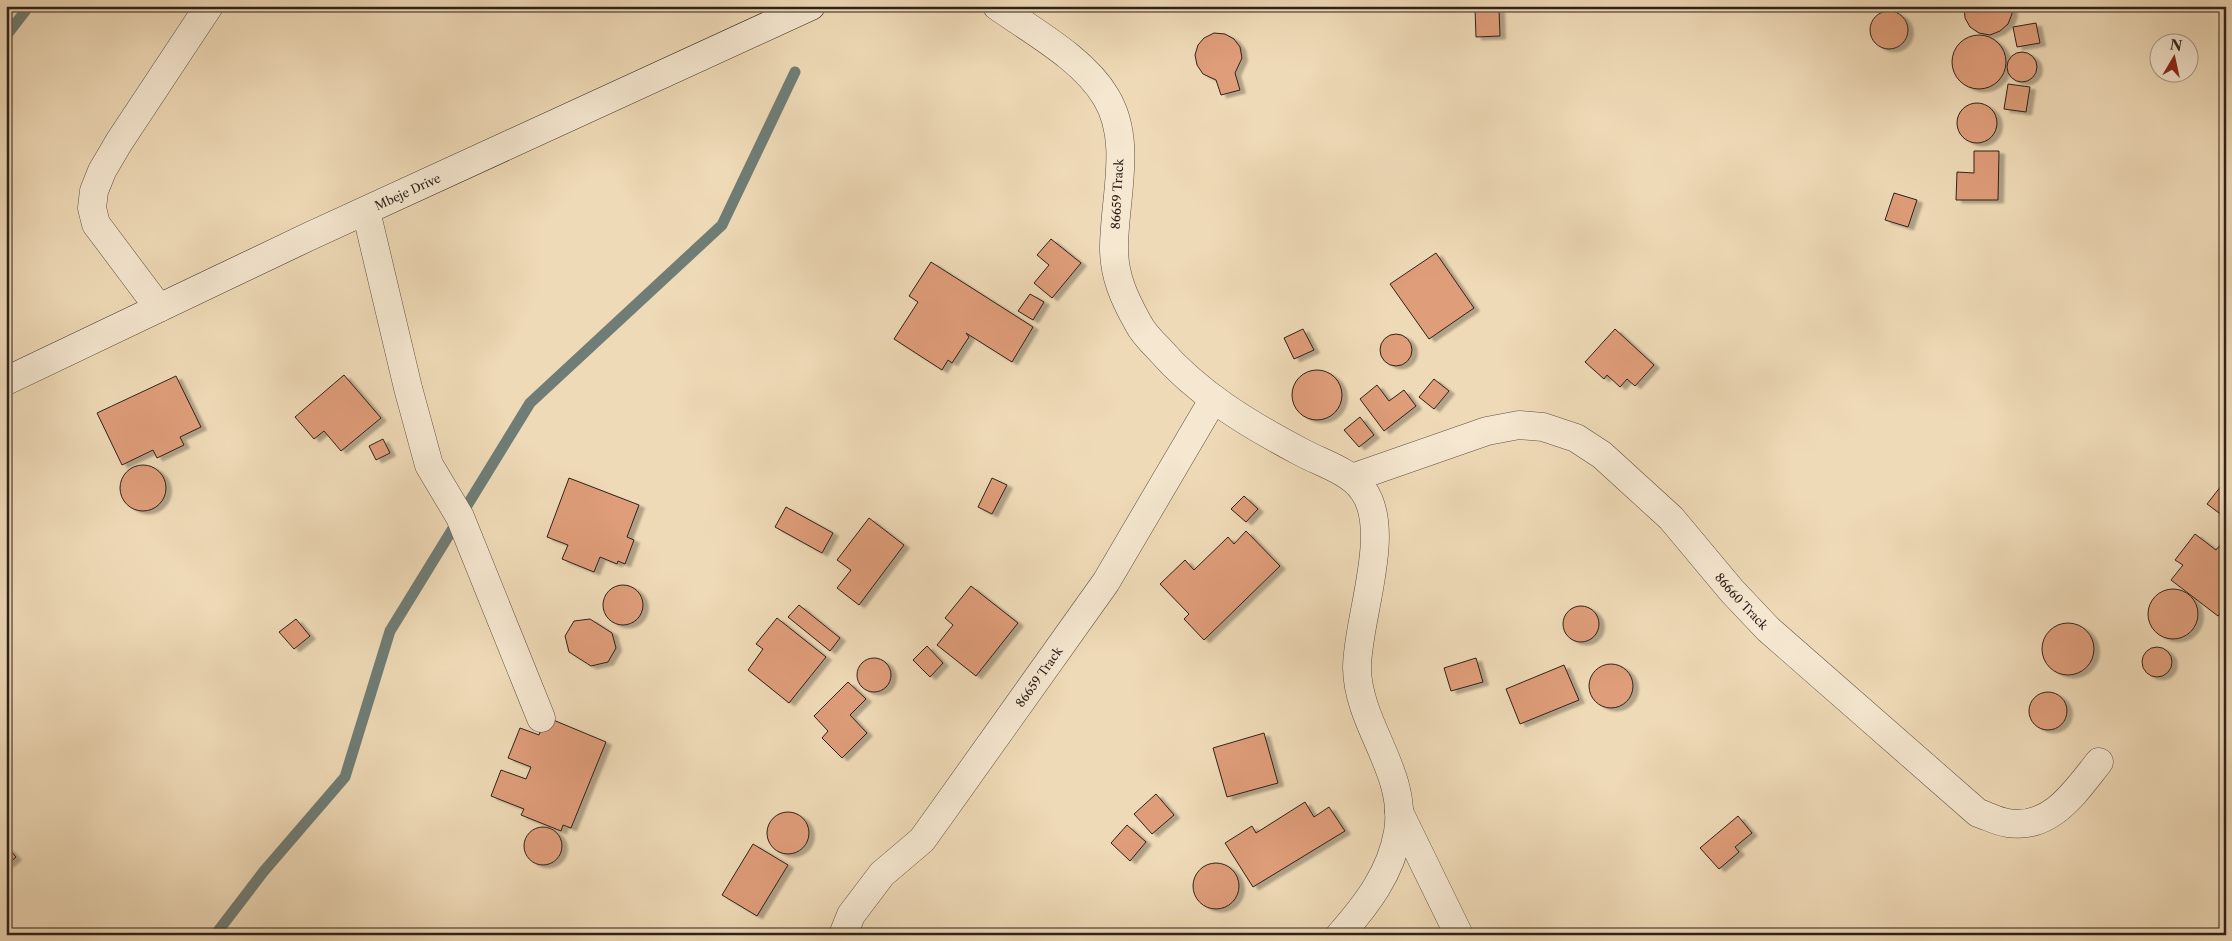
<svg xmlns="http://www.w3.org/2000/svg" width="2232" height="941" font-family="'Libre Caslon Text',serif">
  <defs>
    <filter id="shadow"><feDropShadow dx="5.5" dy="3" stdDeviation="1" flood-color="#0004"/></filter>
  </defs>
  <rect width="100%" height="100%" fill="#efdab7"/>
  <filter id="stains"><feTurbulence type="fractalNoise" baseFrequency=".004" numOctaves="4"/><feColorMatrix values="0 0 0 0 .2 0 0 0 0 .09 0 0 0 0 .02 0 0 0 .5 -.17"/></filter>
  <radialGradient id="worn" r=".72"><stop offset=".6" stop-color="#630" stop-opacity="0"/><stop offset="1" stop-color="#630" stop-opacity=".3"/></radialGradient>
  <g fill="none" stroke-linecap="round" stroke-linejoin="round">
    <!-- stream -->
    <path stroke="#6f7d76" stroke-width="11" d="M 6,36 L 29,6
      M 215,935 L 264,871 L 345,777 L 390,631 L 530,403 L 722,225 L 795,72"/>
  </g>
  <!-- building -->
  <path fill="#df9d79" stroke="#2e211b" filter="url(#shadow)" d="M 1964,6 L 2011,6 L 2012,14 L 2008,24 L 2000,31 L 1990,35 L 1979,33 L 1970,27 L 1965,18 Z
    M 1475,9 L 1499,9 L 1500,36 L 1476,37 Z
    M1870 30a19 19 0 1 1 38 0a19 19 0 1 1-38 0Z
    M 2036,23 L 2040,43 L 2017,47 L 2013,27 Z
    M 1214,33 L 1225,34 L 1234,39 L 1240,47 L 1242,58 L 1235,73 L 1240,90 L 1221,95 L 1216,80 L 1203,74 L 1197,65 L 1195,55 L 1198,45 L 1204,38 Z
    M1952 62a27 27 0 1 1 54 0a27 27 0 1 1-54 0Z
    M2007 67a15 15 0 1 1 30 0a15 15 0 1 1-30 0Z
    M 2008,84 L 2030,87 L 2026,112 L 2004,109 Z
    M1957 123a20 20 0 1 1 40 0a20 20 0 1 1-40 0Z
    M 1974,151 L 1999,151 L 1998,200 L 1956,200 L 1957,172 L 1974,173 Z
    M 1894,193 L 1917,200 L 1908,227 L 1885,220 Z
    M 1051,239 L 1081,263 L 1052,298 L 1034,283 L 1049,265 L 1037,255 Z
    M 1436,253 L 1474,308 L 1429,339 L 1390,284 Z
    M 931,262 L 1033,327 L 1012,362 L 966,333 L 969,337 L 952,363 L 948,360 L 942,370 L 894,339 L 918,302 L 909,296 Z
    M 1030,294 L 1044,302 L 1033,320 L 1018,311 Z
    M 1303,329 L 1314,350 L 1294,359 L 1284,338 Z
    M 1615,329 L 1654,365 L 1635,386 L 1627,379 L 1620,387 L 1607,375 L 1604,379 L 1585,362 Z
    M1380 350a16 16 0 1 1 32 0a16 16 0 1 1-32 0Z
    M1292 395a25 25 0 1 1 50 0a25 25 0 1 1-50 0Z
    M 344,375 L 381,418 L 341,451 L 324,431 L 314,439 L 295,417 Z
    M 176,376 L 201,427 L 180,437 L 184,445 L 157,458 L 153,450 L 122,465 L 97,413 Z
    M 1434,379 L 1449,391 L 1434,409 L 1419,397 Z
    M 1377,385 L 1389,401 L 1404,390 L 1416,406 L 1384,431 L 1360,399 Z
    M 1360,417 L 1374,435 L 1359,447 L 1344,430 Z
    M 383,439 L 390,453 L 376,460 L 369,446 Z
    M120 488a23 23 0 1 1 46 0a23 23 0 1 1-46 0Z
    M 569,478 L 639,505 L 627,537 L 634,540 L 625,564 L 618,561 L 617,564 L 600,557 L 594,572 L 562,559 L 568,545 L 547,537 Z
    M 992,478 L 1007,485 L 992,514 L 978,507 Z
    M 2225,481 L 2226,482 L 2226,518 L 2207,504 Z
    M 1244,496 L 1258,509 L 1246,522 L 1231,509 Z
    M 786,507 L 833,533 L 822,553 L 775,527 Z
    M 869,518 L 904,545 L 859,605 L 837,588 L 851,570 L 837,560 Z
    M 1246,531 L 1280,566 L 1204,640 L 1184,619 L 1189,614 L 1160,584 L 1185,560 L 1194,570 L 1228,537 L 1234,544 Z
    M 2195,534 L 2216,550 L 2226,538 L 2226,606 L 2218,616 L 2171,580 L 2183,565 L 2175,560 Z
    M603 605a20 20 0 1 1 40 0a20 20 0 1 1-40 0Z
    M 971,586 L 1018,623 L 976,676 L 937,645 L 953,625 L 945,618 Z
    M2148 614a25 25 0 1 1 50 0a25 25 0 1 1-50 0Z
    M 799,605 L 840,638 L 830,651 L 788,617 Z
    M1563 624a18 18 0 1 1 36 0a18 18 0 1 1-36 0Z
    M 777,618 L 826,657 L 789,703 L 748,670 L 763,649 L 756,644 Z
    M 296,619 L 310,636 L 294,649 L 279,632 Z
    M 590,619 L 612,633 L 616,648 L 608,662 L 591,666 L 569,652 L 565,636 L 574,621 Z
    M2042 649a26 26 0 1 1 52 0a26 26 0 1 1-52 0Z
    M 927,646 L 943,663 L 930,677 L 913,660 Z
    M2142 662a15 15 0 1 1 30 0a15 15 0 1 1-30 0Z
    M857 675a17 17 0 1 1 34 0a17 17 0 1 1-34 0Z
    M 1476,658 L 1483,682 L 1451,691 L 1444,668 Z
    M1589 686a22 22 0 1 1 44 0a22 22 0 1 1-44 0Z
    M 1564,665 L 1579,700 L 1520,724 L 1506,689 Z
    M 848,682 L 866,699 L 850,715 L 867,733 L 842,758 L 822,738 L 828,731 L 814,716 Z
    M2029 711a19 19 0 1 1 38 0a19 19 0 1 1-38 0Z
    M 546,717 L 606,742 L 571,828 L 563,825 L 561,831 L 521,815 L 524,809 L 491,796 L 501,770 L 526,779 L 531,767 L 508,758 L 520,728 L 539,735 Z
    M 1264,733 L 1278,783 L 1227,797 L 1213,748 Z
    M 1156,794 L 1174,815 L 1152,834 L 1134,814 Z
    M 1305,802 L 1314,817 L 1329,807 L 1345,831 L 1253,887 L 1225,843 L 1252,826 L 1256,833 Z
    M767 833a21 21 0 1 1 42 0a21 21 0 1 1-42 0Z
    M 1738,816 L 1752,833 L 1735,847 L 1739,852 L 1719,869 L 1700,848 Z
    M 1127,825 L 1146,842 L 1130,861 L 1111,843 Z
    M524 846a19 19 0 1 1 38 0a19 19 0 1 1-38 0Z
    M 753,844 L 788,865 L 757,916 L 722,895 Z
    M 8,848 L 16,857 L 7,865 L 6,850 Z
    M1193 886a23 23 0 1 1 46 0a23 23 0 1 1-46 0Z"/>
  <g fill="none" stroke-linecap="round" stroke-linejoin="round">
    <defs>
      <g id="street">
        <path d="M 997,6 C 1032,31 1084,59 1106,97 C 1133,141 1114,199 1114,248 C 1114,276 1124,298 1138,323 C 1143,333 1151,341 1159,349 C 1198,394 1248,424 1301,452 C 1321,463 1350,471 1363,490 C 1393,531 1357,619 1357,668 C 1358,726 1408,772 1398,832 C 1391,873 1367,904 1340,935"/>
        <path d="M 366,211 L 408,388 L 429,465 L 460,517 L 541,718"/>
        <path d="M 159,308 L 96,224 L 92,208 L 94,191 L 102,171 L 119,142 L 209,6"/>
        <path id="s1" d="M 1352,478 L 1487,431 L 1519,425 L 1543,427 L 1576,438 L 1602,455 L 1671,518 L 1732,591 L 1768,629 L 1978,813 C 1988,816 1998,822 2008,823 C 2051,830 2075,792 2099,762"/>
        <path d="M 1399,812 L 1459,935"/>
        <path id="s2" d="M 843,935 L 851,915 L 882,874 L 922,840 L 940,815 L 1106,582 L 1213,400"/>
      </g>
      <g id="secondary">
        <path id="s3" d="M 6,381 L 310,236 L 811,6"/>
      </g>
    </defs>
    <!-- street casing -->
    <use href="#street" stroke="#5e4f42" stroke-width="29"/>
    <!-- secondary casing -->
    <use href="#secondary" stroke="#2e211b" stroke-width="29"/>
    <!-- street -->
    <use href="#street" stroke="#f5e7d0" stroke-width="28"/>
    <!-- secondary -->
    <use href="#secondary" stroke="#f5e7d0" stroke-width="28"/>
  </g>
  <g text-anchor="middle" dominant-baseline="central" stroke-width="5" stroke-linejoin="round" paint-order="stroke">
    <!-- street labels -->
    <g font-size="12" fill="#2e211b" stroke="#f5e7d0">
      <text stroke="none"><textPath href="#s3" startOffset="444">Mbeje Drive</textPath></text>
      <text transform="translate(1117 194) rotate(-87)">86659 Track</text>
      <text stroke="none"><textPath href="#s1" startOffset="468">86660 Track</textPath></text>
      <text stroke="none"><textPath href="#s2" startOffset="326">86659 Track</textPath></text>
    </g>
  </g>
  <!-- margin -->
  <rect width="2232" height="941" fill="none" stroke="#efdab7" stroke-width="25"/>
  <rect x="8" y="8" width="2217" height="926" fill="none" stroke="#2e211b" stroke-width="2.5"/>
  <rect x="12" y="12" width="2207" height="916" fill="none" stroke="#2e211b"/>
  <!-- north arrow -->
  <g transform="translate(2174 58) rotate(9)"><circle r="24" fill="#f5e7d0" stroke="#a59888"/>
  <path d="M0-4L9 19L0 12L-9 19Z" fill="#8f2418"/>
  <text y="-8" font-size="14" font-weight="bold" text-anchor="middle" fill="#2e211b">N</text>
  </g>
  <rect width="100%" height="100%" filter="url(#stains)"/>
  <rect width="100%" height="100%" fill="url(#worn)"/>
</svg>
